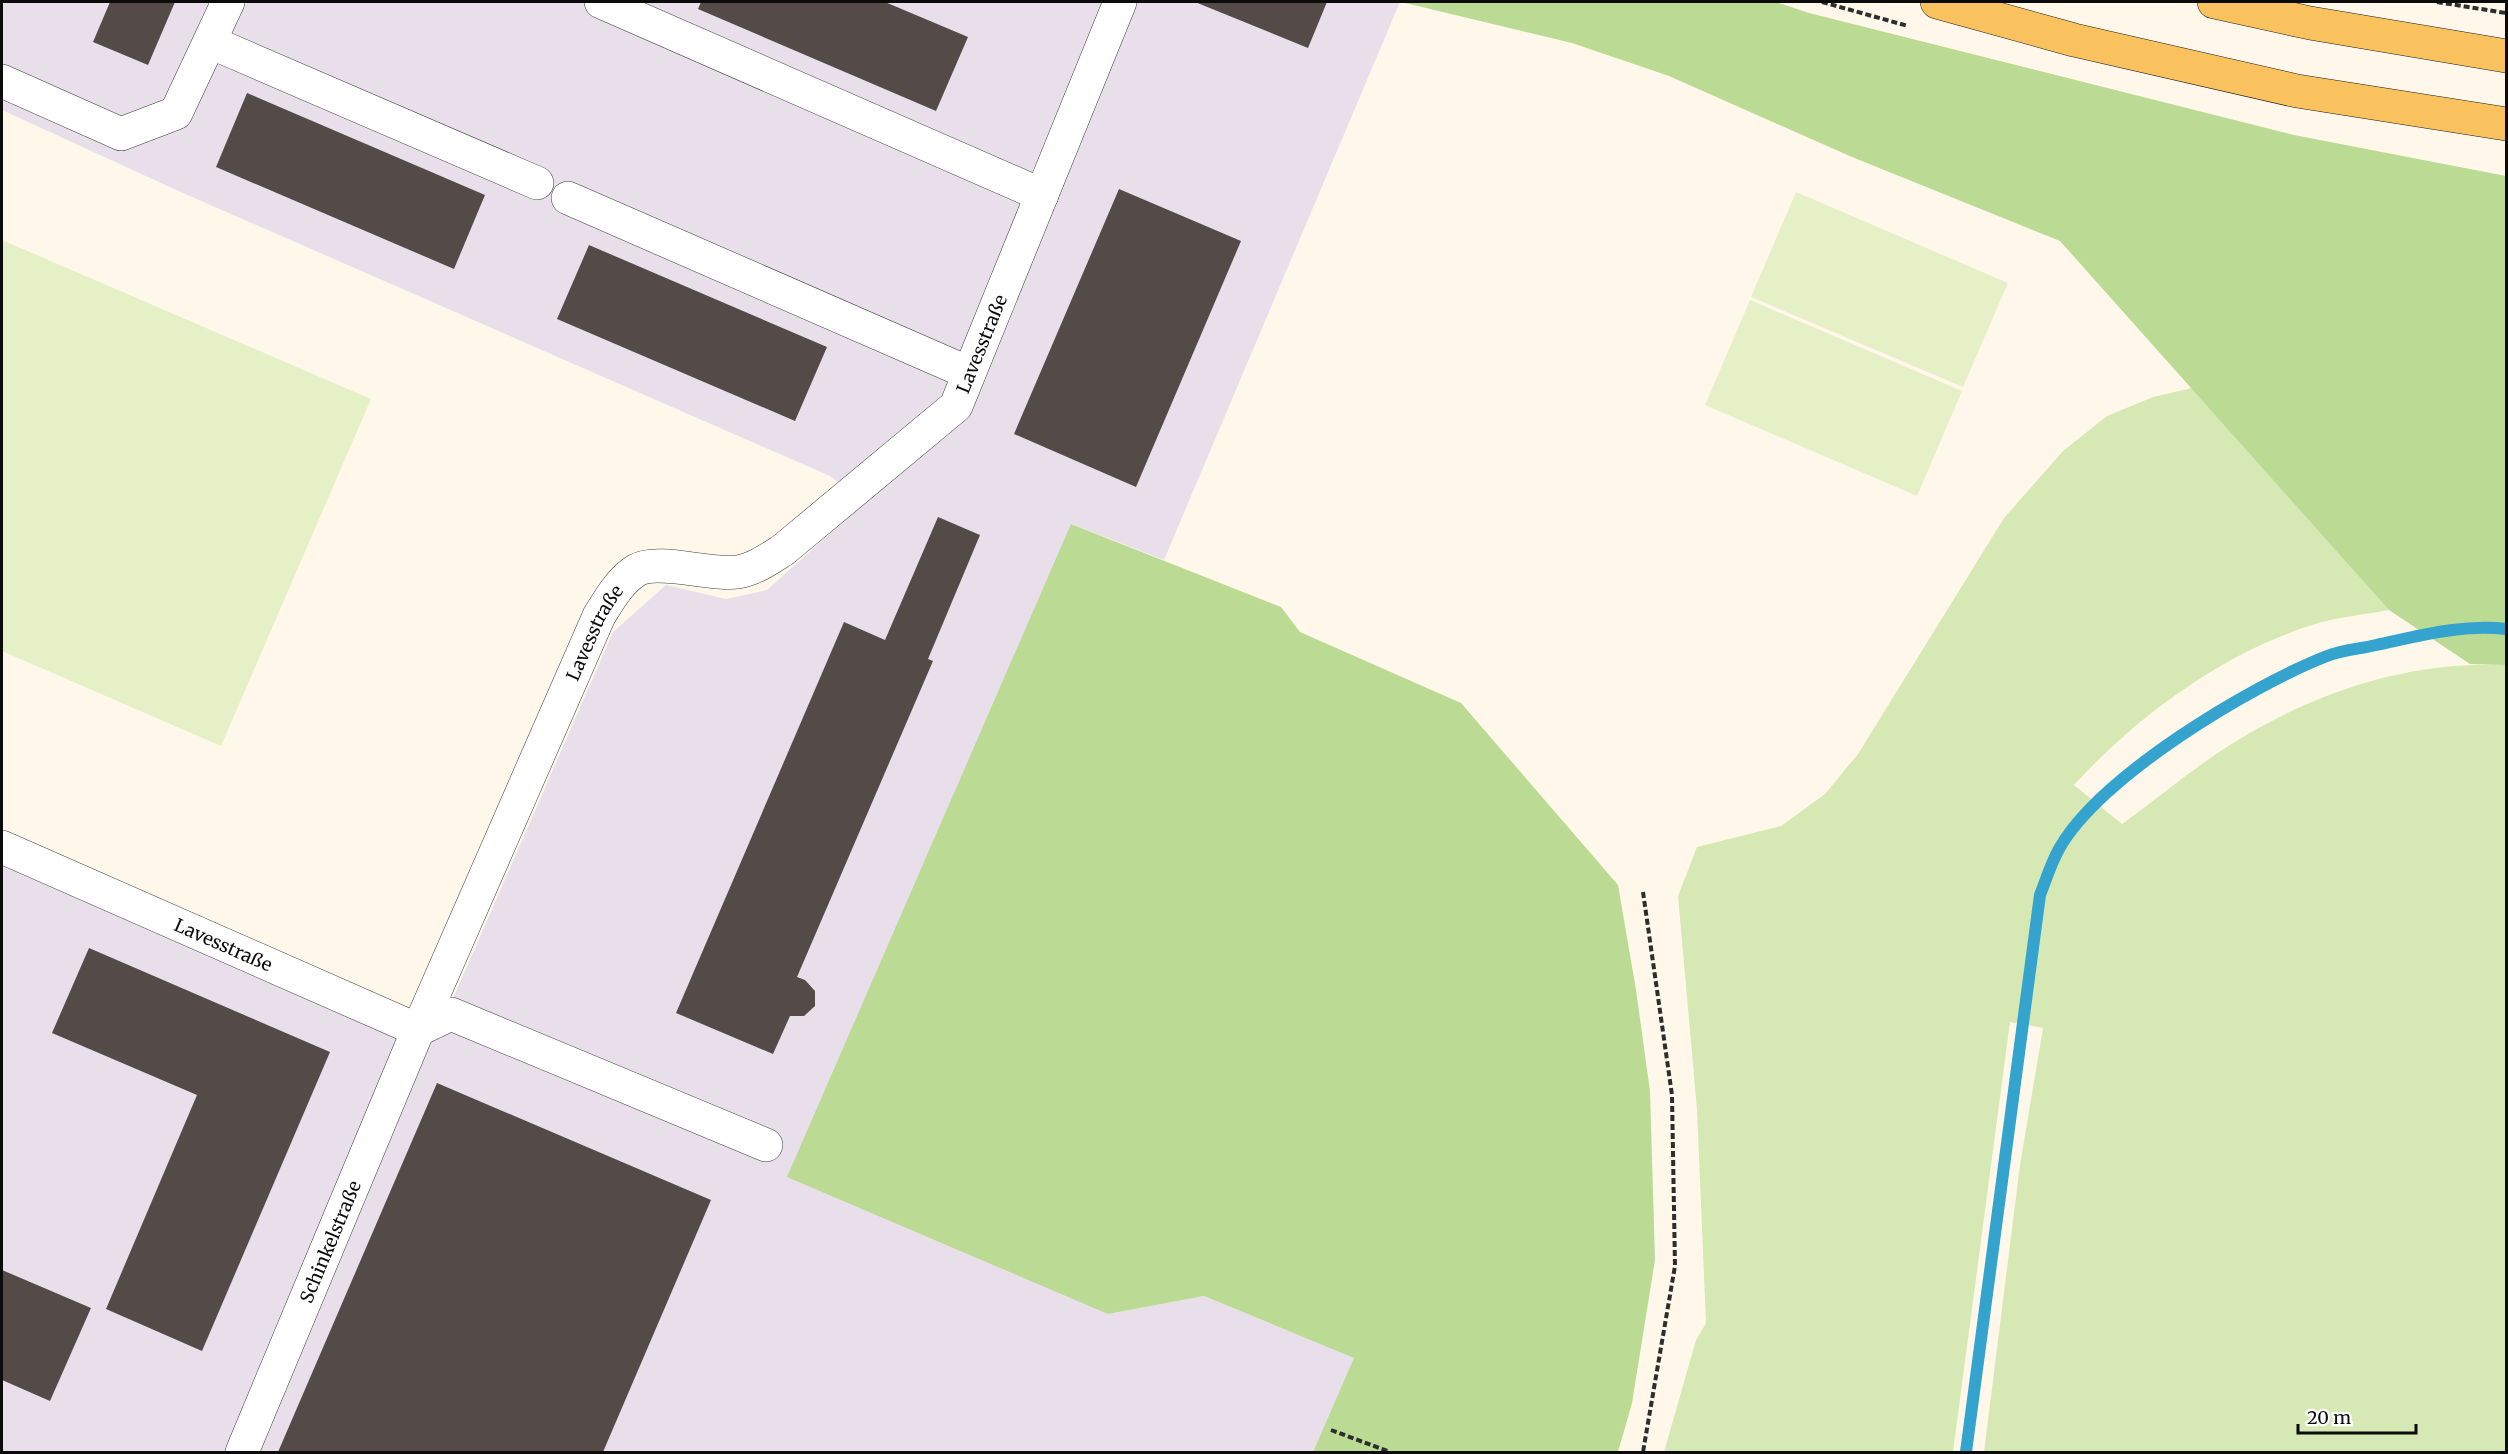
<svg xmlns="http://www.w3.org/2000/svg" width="2508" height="1454" font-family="Merriweather,serif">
  <rect width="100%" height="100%" fill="#fff8ea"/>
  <!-- industrial -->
  <path fill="#e8dfeb" d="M 2,2 L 1400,2 L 1164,560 L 1072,524 L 1108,1314 L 1204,1296 L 1355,1358 L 1313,1452 L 2,1452 L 2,865 L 441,1039 L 446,1028 L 441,1026 L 613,632 L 666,585 L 726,599 L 767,590 L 864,503 L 830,476 L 174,189 L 2,110 Z"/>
  <!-- green -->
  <path fill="#d6e9b4" d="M 2192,388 L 2389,610 C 2364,615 2336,617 2312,625 C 2223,653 2137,716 2074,785 L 2122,824 C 2158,798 2192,769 2230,745 C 2314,692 2406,661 2506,665 L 2506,1452 L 1984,1452 L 2020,1165 L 2043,1028 L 2010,1022 L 1953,1452 L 1664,1452 L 1696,1340 L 1706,1323 L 1697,1110 L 1678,896 L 1697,847 L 1781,826 L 1825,794 L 1858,754 L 2004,518 L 2063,451 L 2107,416 L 2153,397 Z"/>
  <!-- forest -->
  <path fill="#bbda93" d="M 1401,2 L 1776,2 L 1809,13 L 2294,135 L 2506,176 L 2506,665 L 2470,664 L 2389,610 L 2060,241 L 1852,157 L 1669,76 L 1572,43 Z
    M 1071,524 L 1281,607 L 1300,632 L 1461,703 L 1618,885 L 1636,990 L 1650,1091 L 1655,1260 L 1632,1403 L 1618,1452 L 1313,1452 L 1354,1358 L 1204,1296 L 1108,1314 L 787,1177 Z"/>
  <!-- pitch -->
  <path fill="#e6f0c6" d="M 1796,192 L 2008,283 L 1963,387 L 1751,297 Z
    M 2,240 L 371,399 L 221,746 L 2,651 Z
    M 1750,300 L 1962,391 L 1917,496 L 1705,405 Z"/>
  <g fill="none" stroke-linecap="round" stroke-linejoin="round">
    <!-- stream -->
    <path stroke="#34a3ce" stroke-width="12" d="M 1966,1452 L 2040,895 C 2046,880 2051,863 2059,849 C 2099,777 2250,686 2327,656 C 2342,650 2360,649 2376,645 C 2419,636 2462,624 2506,629"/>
  </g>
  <!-- building -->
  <path fill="#544b48" d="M 110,2 L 175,2 L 148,65 L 93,42 Z
    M 701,2 L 885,2 L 968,37 L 936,111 L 698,9 Z
    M 1195,2 L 1327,2 L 1308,48 Z
    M 247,93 L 485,195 L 454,269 L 216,167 Z
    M 1119,189 L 1241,241 L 1136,487 L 1014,434 Z
    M 589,245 L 827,347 L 795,421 L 557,319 Z
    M 938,517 L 980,535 L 928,659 L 933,661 L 797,977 L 805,980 L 815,991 L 815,1006 L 804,1016 L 790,1016 L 773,1054 L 676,1013 L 844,622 L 885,640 Z
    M 89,948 L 330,1052 L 202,1351 L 106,1309 L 197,1095 L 52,1033 Z
    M 437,1083 L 711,1200 L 603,1452 L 278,1452 Z
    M 2,1270 L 91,1308 L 50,1401 L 2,1380 Z"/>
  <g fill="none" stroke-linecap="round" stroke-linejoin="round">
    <defs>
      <g id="minor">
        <path d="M 601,2 L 1042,195"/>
        <path d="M 210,42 L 537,183"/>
        <path d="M 2,81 L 121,134 L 176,113 L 228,2"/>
        <path d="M 568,198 L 969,373"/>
        <path id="s1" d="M 2,847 L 418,1030"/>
        <path d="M 418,1030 L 451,1014 L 766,1145"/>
        <path id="s2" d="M 242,1452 L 418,1030 L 599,616 C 609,600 620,580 637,570 C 658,558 712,576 738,572 C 755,569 769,559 783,550 L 956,406 L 1120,2"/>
      </g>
      <path id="major" d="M 1937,2 L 2074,40 L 2297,91 L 2506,124
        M 2214,2 L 2310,23 L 2506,56"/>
    </defs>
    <!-- minor casing -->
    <use href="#minor" stroke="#3e3e3e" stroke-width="34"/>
    <!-- major casing -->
    <use href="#major" stroke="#1c1c1c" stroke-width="34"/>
    <!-- path -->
    <path stroke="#2d2d2d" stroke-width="4" stroke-dasharray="6 3" stroke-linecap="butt" d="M 1822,2 L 1908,26
      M 2437,2 L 2506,13
      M 1643,892 L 1672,1095 L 1675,1266 L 1643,1452
      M 1331,1430 L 1390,1452"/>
    <!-- minor -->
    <use href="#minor" stroke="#fff" stroke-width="33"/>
    <!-- major -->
    <use href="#major" stroke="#fac25e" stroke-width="33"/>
  </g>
  <g text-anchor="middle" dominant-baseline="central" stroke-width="6" stroke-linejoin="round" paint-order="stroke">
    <!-- street labels -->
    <g font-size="18" fill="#0b0b0b" stroke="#fff">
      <text stroke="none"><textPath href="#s2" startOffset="1414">Lavesstraße</textPath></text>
      <text stroke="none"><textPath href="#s2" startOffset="892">Lavesstraße</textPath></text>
      <text stroke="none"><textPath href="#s1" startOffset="242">Lavesstraße</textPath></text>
      <text stroke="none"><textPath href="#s2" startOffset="228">Schinkelstraße</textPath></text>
    </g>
  </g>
  <!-- border -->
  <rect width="2508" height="1454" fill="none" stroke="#0b0b0b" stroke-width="6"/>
  <!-- scale -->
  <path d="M2298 1424v9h118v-9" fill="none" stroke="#0b0b0b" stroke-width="3"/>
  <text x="2307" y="1424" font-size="18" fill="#0b0b0b" stroke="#ffffff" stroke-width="4.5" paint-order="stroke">20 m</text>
</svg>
